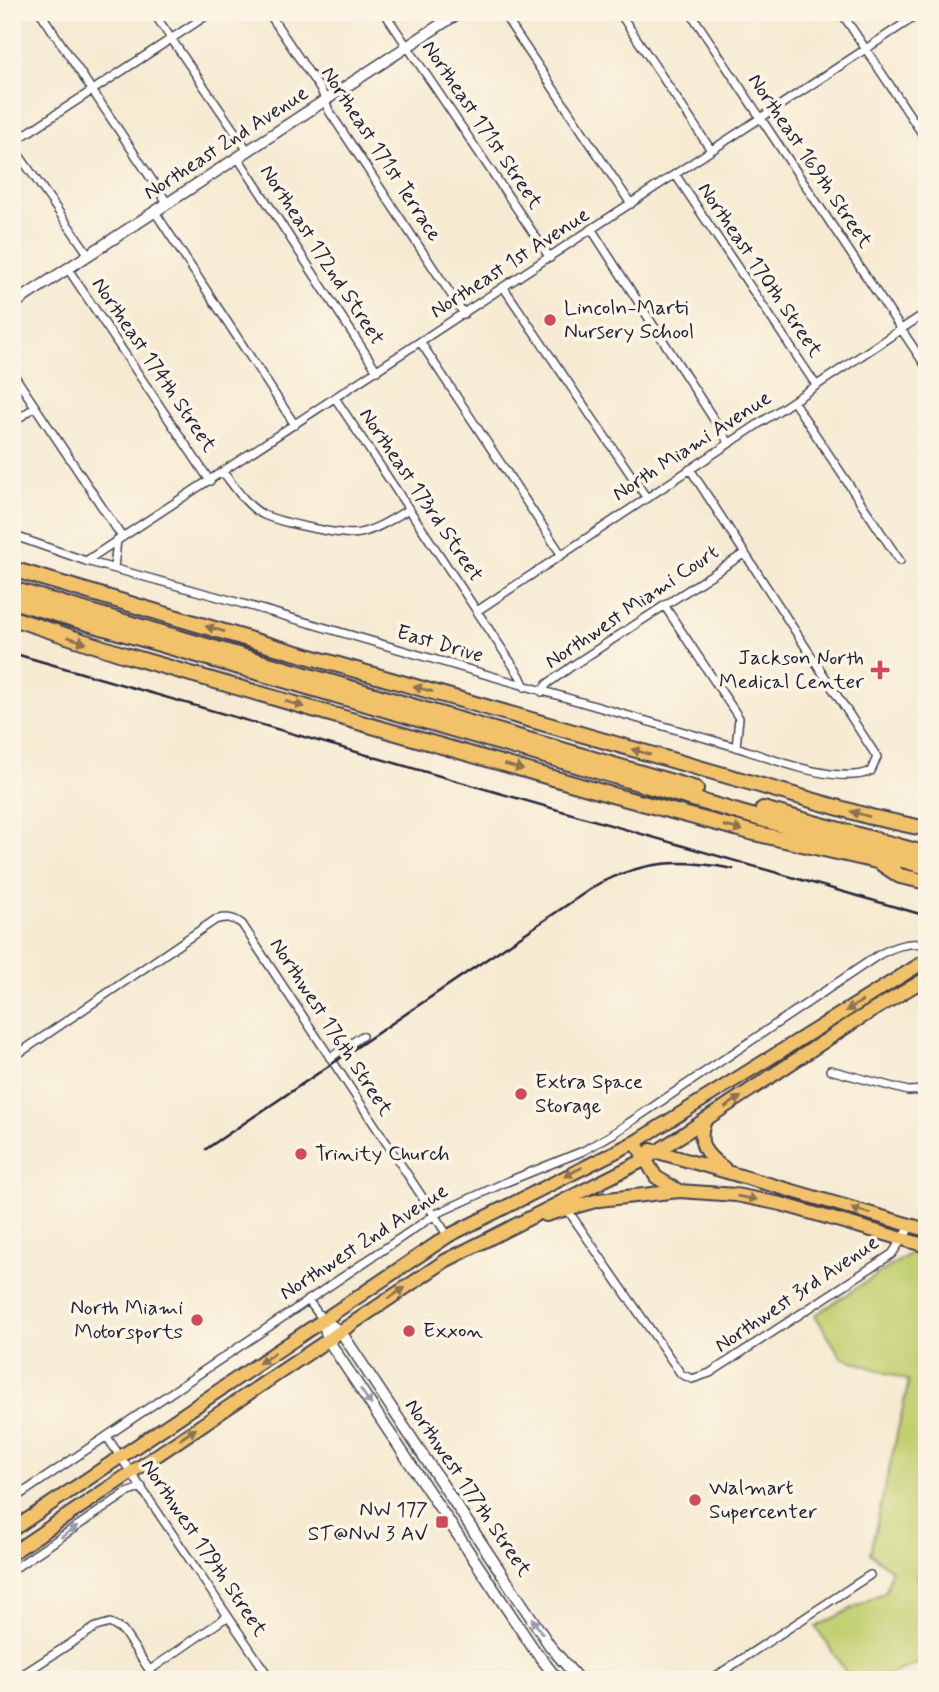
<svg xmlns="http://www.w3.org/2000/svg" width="939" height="1692" font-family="Mynerve,sans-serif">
  <rect width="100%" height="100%" fill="#fcf5e5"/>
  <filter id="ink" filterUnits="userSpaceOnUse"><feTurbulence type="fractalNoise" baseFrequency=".0143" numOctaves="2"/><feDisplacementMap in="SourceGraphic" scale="14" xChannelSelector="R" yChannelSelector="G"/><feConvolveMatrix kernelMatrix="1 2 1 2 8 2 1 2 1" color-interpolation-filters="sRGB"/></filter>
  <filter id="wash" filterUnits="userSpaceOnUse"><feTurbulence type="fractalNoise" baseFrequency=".00686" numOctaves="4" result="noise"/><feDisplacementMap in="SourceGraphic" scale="28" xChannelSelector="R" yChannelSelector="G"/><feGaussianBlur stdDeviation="1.57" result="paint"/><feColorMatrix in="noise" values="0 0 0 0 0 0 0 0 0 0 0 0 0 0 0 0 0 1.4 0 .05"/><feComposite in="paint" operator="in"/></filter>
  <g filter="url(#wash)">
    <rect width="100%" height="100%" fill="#f6ead2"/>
    <!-- green -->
    <path fill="#c2d072" stroke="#727956" stroke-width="2" d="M 914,1251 L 927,1255 L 927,1547 L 917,1577 L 923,1581 L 921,1590 L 927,1592 L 927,1660 L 875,1680 L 851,1680 L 816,1627 L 886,1591 L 891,1570 L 870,1553 L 909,1381 L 841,1357 L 815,1315 Z"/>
  </g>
  <g filter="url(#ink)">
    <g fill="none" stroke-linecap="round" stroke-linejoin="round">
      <defs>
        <path id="minor" d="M 40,12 L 168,204
          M 153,12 L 248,151
          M 268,12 L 322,92 L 329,111 L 464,314
          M 384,12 L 550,258
          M 502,12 L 631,204
          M 619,12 L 711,150
          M 690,12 L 927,368
          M 841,12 L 927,141
          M 12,143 L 212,12
          M 12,145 L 89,255
          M 238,158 L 377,371
          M 675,174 L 816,385
          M 155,212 L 295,425
          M 592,230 L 729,443
          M 68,269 L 210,481
          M 504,288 L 646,497
          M 421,343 L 561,554
          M 12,372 L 122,537
          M 335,398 L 520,676 L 525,687
          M 793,401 L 900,561
          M 12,423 L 35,407
          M 223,472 C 234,486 248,508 264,515 C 280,522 345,537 360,533 C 378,529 394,518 409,509
          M 12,535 L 86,561 L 226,599 L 736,747 C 769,758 839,786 871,771 L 877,757 L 690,469
          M 86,561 L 922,12
          M 114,568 L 117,540
          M 664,605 L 739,718 L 736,747
          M 477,611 L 927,312
          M 542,692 L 547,684 L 575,664 L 745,553
          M 12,1058 L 215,920 C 225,917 233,917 242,924 L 448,1236
          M 330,1058 L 362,1036
          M 830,1070 L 908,1091 L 927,1090
          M 567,1209 L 681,1374 L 692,1379 L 710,1373 L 892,1254 L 911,1226
          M 308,1300 L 323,1320
          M 107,1437 L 271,1680
          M 12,1500 L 436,1214 L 504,1183 L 583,1151 L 611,1135 L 877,956 C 894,946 908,942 927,944
          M 12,1570 L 125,1494 L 142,1487
          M 150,1670 L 228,1616
          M 14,1680 L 96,1627 L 110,1623 L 123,1631 L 156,1680
          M 710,1680 L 870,1575"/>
        <path id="tertiary" d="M 12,305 L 460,12
          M 323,1320 L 341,1332 L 550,1646 L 579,1680
          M 323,1320 L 328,1340 L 533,1648 L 558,1680"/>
        <path id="primary" d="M 705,1120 C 696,1143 705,1155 724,1168
          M 635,1142 L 656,1177 L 679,1191 L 736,1195 L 781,1204 L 927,1246
          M 651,1150 L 927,1230
          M 546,1215 L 599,1200 L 679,1191
          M 12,1530 L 448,1236 L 635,1142 L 927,960
          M 12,1553 L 445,1261 L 644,1160 L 852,1023 L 927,978"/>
        <path id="motorway" d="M 12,569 L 258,642 L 871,817 L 927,829
          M 12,589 L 696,789
          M 12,601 L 927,867
          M 12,618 L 125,655 L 612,795 L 754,833 L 894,865
          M 763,809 L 927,854
          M 882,864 L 900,876 L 927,882"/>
      </defs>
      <!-- minor casing -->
      <use href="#minor" stroke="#424052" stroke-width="10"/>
      <!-- tertiary casing -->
      <use href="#tertiary" stroke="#424052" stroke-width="13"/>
      <!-- primary casing -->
      <use href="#primary" stroke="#424052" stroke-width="16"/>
      <!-- motorway casing -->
      <use href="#motorway" stroke="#424052" stroke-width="18"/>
      <!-- minor -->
      <use href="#minor" stroke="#fff" stroke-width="7"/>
      <!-- tertiary -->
      <use href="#tertiary" stroke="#fff" stroke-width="10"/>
      <!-- primary -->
      <use href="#primary" stroke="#f2c26a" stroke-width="12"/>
      <!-- motorway -->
      <use href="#motorway" stroke="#f2c26a" stroke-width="14"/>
      <!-- rail -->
      <path stroke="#22223b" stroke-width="2.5" d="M 12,653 L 927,916
        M 206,1149 L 598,884 C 646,860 681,859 733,869"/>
    </g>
    <!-- one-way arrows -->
    <defs><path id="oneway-solid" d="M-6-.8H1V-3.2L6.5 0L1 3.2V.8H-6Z" transform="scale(1.75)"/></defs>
    <g fill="#8a7252">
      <use href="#oneway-solid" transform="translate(215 629) rotate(-164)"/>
      <use href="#oneway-solid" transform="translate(77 640) rotate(18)"/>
      <use href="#oneway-solid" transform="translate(423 689) rotate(-164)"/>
      <use href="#oneway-solid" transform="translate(295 704) rotate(16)"/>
      <use href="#oneway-solid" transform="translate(641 752) rotate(-164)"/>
      <use href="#oneway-solid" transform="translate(514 767) rotate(16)"/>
      <use href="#oneway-solid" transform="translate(860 814) rotate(-164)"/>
      <use href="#oneway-solid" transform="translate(733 828) rotate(15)"/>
      <use href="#oneway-solid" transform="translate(854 1006) rotate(148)"/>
      <use href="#oneway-solid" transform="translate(733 1102) rotate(-34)"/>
      <use href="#oneway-solid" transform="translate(573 1172) rotate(153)"/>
      <use href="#oneway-solid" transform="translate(747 1198) rotate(10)"/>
      <use href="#oneway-solid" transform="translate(861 1211) rotate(-164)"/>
      <use href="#oneway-solid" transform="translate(397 1293) rotate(-34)"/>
      <use href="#oneway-solid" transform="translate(267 1358) rotate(146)"/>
      <use href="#oneway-solid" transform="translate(188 1434) rotate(-34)"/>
    </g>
    <g fill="#9c9ca7">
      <use href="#oneway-solid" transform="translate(366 1397) rotate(56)"/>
      <use href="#oneway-solid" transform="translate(69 1532) rotate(-34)"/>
      <use href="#oneway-solid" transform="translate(537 1626) rotate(-124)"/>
    </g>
  </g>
  <!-- markers -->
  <g fill="#d1495b" stroke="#fcf5e5" stroke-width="2.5">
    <circle cx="550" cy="320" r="7"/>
    <path d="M876.5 659.5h7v7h7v7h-7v7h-7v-7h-7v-7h7z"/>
    <circle cx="521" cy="1094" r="7"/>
    <circle cx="301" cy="1154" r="7"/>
    <circle cx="197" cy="1320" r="7"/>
    <circle cx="409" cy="1331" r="7"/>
    <circle cx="695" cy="1500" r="7"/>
    <rect x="435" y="1515" width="14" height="14" rx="3.5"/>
  </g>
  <g text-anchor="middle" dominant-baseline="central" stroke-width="7" stroke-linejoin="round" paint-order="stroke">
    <!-- street labels -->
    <g font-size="21" fill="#22223b" stroke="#fcf5e5">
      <text transform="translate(482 125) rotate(56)">Northeast 171st Street</text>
      <text transform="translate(226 143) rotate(-33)">Northeast 2nd Avenue</text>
      <text transform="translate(381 154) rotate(57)">Northeast 171st Terrace</text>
      <text transform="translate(810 161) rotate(56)">Northeast 169th Street</text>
      <text transform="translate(322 255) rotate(57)">Northeast 172nd Street</text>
      <text transform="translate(510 263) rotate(-33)">Northeast 1st Avenue</text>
      <text transform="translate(760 270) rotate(56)">Northeast 170th Street</text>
      <text transform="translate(154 365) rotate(56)">Northeast 174th Street</text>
      <text transform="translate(692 446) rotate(-33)">North Miami Avenue</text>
      <text transform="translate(421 495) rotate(56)">Northeast 173rd Street</text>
      <text transform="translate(632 607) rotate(-34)">Northwest Miami Court</text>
      <text transform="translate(440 644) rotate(16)">East Drive</text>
      <text transform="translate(331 1027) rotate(57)">Northwest 176th Street</text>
      <text transform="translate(364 1242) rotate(-33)">Northwest 2nd Avenue</text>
      <text transform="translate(797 1294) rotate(-34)">Northwest 3rd Avenue</text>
      <text transform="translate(468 1488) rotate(56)">Northwest 177th Street</text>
      <text transform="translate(204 1548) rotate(56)">Northwest 179th Street</text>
    </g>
    <!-- poi labels -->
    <g font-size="21" fill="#22223b" stroke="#fcf5e5" text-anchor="start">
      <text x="564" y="308">Lincoln-Marti<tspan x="564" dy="24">Nursery School</tspan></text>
      <text x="864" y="658" text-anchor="end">Jackson North<tspan x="864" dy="24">Medical Center</tspan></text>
      <text x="535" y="1082">Extra Space<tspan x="535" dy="24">Storage</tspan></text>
      <text x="315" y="1154">Trinity Church</text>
      <text x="183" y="1308" text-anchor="end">North Miami<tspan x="183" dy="24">Motorsports</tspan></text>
      <text x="423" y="1331">Exxon</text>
      <text x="709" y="1488">Walmart<tspan x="709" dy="24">Supercenter</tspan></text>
      <text x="428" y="1510" text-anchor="end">NW 177<tspan x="428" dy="24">ST@NW 3 AV</tspan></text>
    </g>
  </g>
  <!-- margin -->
  <rect width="939" height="1692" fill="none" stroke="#fcf5e5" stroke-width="42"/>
</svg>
